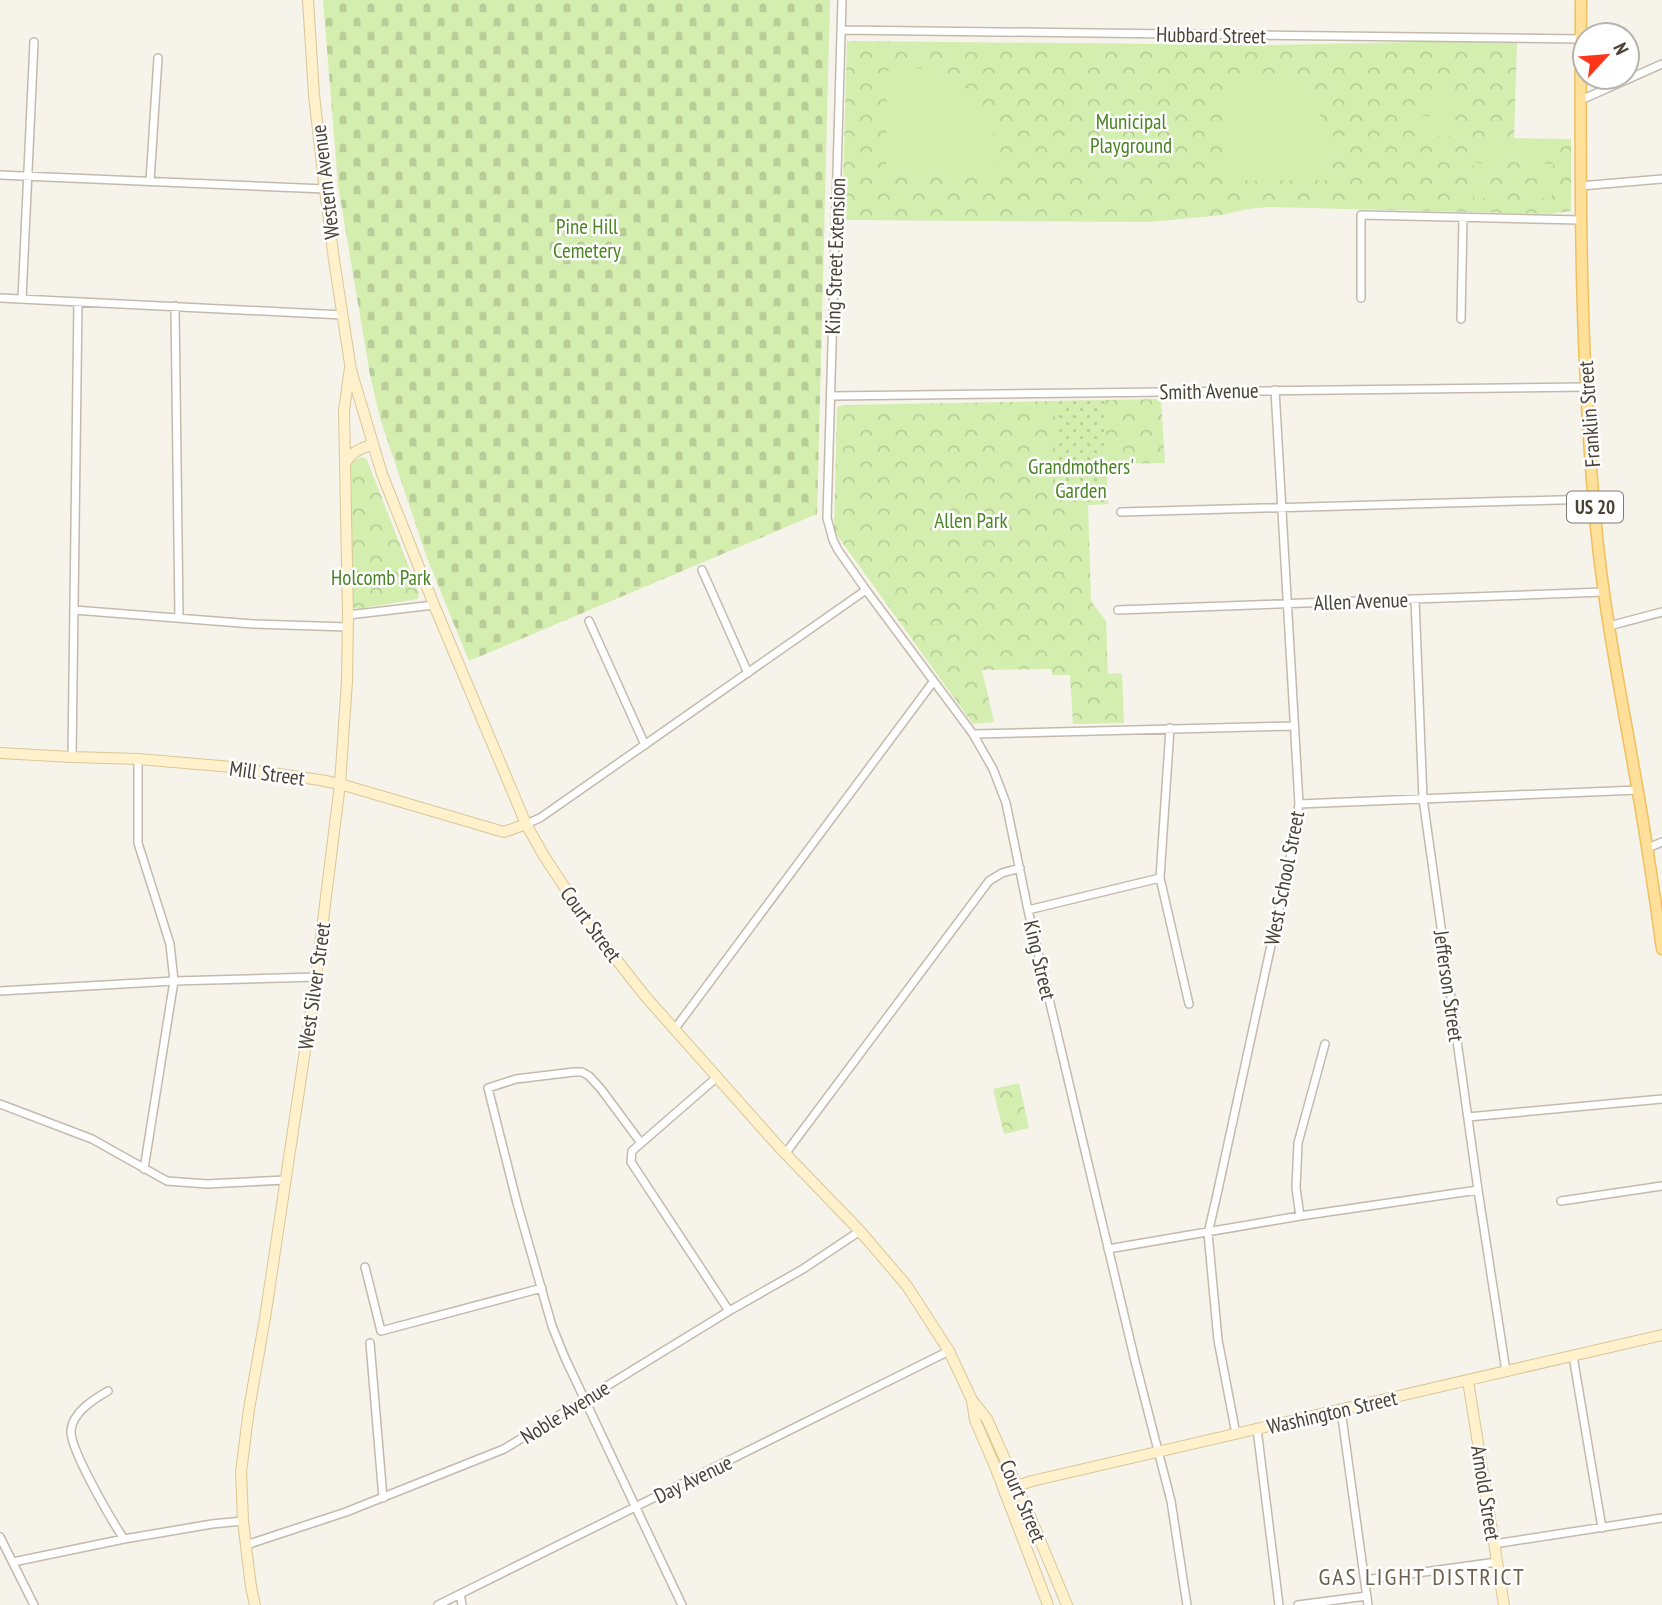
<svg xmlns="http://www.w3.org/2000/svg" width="1662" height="1605" font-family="'PT Sans Narrow',sans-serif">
  <defs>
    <pattern id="cemetery-stones" width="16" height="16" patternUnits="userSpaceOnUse" patternTransform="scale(1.75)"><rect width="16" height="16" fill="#d4eeb0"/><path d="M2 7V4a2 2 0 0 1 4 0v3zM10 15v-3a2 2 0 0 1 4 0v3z" fill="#b8cd98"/></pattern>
    <pattern id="park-crowns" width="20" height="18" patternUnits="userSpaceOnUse" patternTransform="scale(1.75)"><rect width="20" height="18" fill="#d4eeb0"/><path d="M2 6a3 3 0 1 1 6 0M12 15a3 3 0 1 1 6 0" fill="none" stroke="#b8cd98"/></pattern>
    <pattern id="garden-dots" width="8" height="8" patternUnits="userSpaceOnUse" patternTransform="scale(1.75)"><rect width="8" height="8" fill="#d4eeb0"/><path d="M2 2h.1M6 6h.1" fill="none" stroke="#b8cd98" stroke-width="1.8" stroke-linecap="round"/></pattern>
  </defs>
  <rect width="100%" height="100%" fill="#f6f3eb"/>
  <!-- cemetery -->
  <path fill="url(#cemetery-stones)" d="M 323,0 L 830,0 L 817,514 L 469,661 L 427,558 L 380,418 L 370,375 L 338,185 Z"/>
  <!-- park -->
  <path fill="url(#park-crowns)" d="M 847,41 L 1265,45 L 1465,41 L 1517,43 L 1514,138 L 1571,139 L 1571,211 L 1549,214 L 1268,207 L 1248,209 L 1222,215 L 1149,222 L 842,220 Z
    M 1161,399 L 1165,463 L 1106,464 L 1108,504 L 1088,505 L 1091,601 L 1106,621 L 1108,674 L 1122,673 L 1124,723 L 1073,724 L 1070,675 L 1052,675 L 1051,669 L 982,670 L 994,722 L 973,724 L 834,531 L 837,407 L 844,405 Z
    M 363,457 L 367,460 L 419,593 L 418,599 L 356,609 L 353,606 L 351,470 L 353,460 Z
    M 1019,1083 L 1029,1128 L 1004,1134 L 993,1089 Z"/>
  <!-- garden -->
  <path fill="url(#garden-dots)" d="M 1105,400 L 1108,504 L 1055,505 L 1055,401 Z"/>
  <!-- pitch -->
  <path fill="#d4eeb0" d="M 913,68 C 921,69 932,69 940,73 C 972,85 993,114 996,148 C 997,157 994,167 993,176 L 889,176 L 886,173 L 887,71 Z
    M 1249,72 C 1258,74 1268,74 1276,77 C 1308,90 1329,119 1332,153 C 1333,162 1330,172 1329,180 L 1225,181 L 1222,178 L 1223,76 Z
    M 1417,94 L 1451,94 L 1452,114 L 1418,113 Z
    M 1418,116 L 1452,117 L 1452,136 L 1419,136 Z
    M 1474,144 L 1505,144 L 1505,159 L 1474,158 Z
    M 1523,144 L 1553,144 L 1553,159 L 1522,158 Z
    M 1474,163 L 1504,164 L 1505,178 L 1474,177 Z
    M 1521,163 L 1553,164 L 1552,179 L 1521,178 Z
    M 1473,183 L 1505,184 L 1505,198 L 1474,198 Z
    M 1521,184 L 1552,184 L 1552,198 L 1521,198 Z"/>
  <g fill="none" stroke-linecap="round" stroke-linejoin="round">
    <defs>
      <path id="street" d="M 842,0 L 827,518 L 833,540 L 838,550 L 866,590 L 973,734 L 993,769 L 1006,803 L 1028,910 L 1077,1117 L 1135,1361 L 1171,1501 L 1187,1605
        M 842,30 L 1581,39
        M 1581,100 L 1662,64
        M 0,175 L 325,189
        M 150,181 L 158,58
        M 1580,186 L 1662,179
        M 0,298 L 343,315
        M 1361,298 L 1361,215 L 1580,220
        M 22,299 L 34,42
        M 175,306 L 179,618
        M 1461,319 L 1463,218
        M 832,396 L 1587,387
        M 1121,512 L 1594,499
        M 702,570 L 748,673
        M 1415,599 L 1423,799 L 1478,1190 L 1506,1371
        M 74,610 L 253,624 L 348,627
        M 1118,610 L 1604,592
        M 348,615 L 434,605
        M 589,621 L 645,745
        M 1609,626 L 1662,612
        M 1170,728 L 1160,878 L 1189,1004
        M 973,734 L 1294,726
        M 72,757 L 78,302
        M 138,759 L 138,843 L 170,944 L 174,981 L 144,1169
        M 1299,804 L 1638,790
        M 526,824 L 540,818 L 866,590
        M 1648,848 L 1662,842
        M 1028,910 L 1160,878
        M 0,991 L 174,981 L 316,977
        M 674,1030 L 933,682
        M 716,1078 L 632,1151 L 631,1162 L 729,1311
        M 0,1104 L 92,1139 L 167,1181 L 207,1184 L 286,1180
        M 1468,1117 L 1662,1099
        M 641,1143 L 601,1089 L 589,1076 L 582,1072 L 574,1072 L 516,1079 L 488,1088 L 517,1203 L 552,1326 L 565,1358 L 682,1605
        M 785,1154 L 989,881 L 1002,873 L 1020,868
        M 1561,1201 L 1662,1186
        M 1300,1216 L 1296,1188 L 1298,1143 L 1325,1044
        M 1108,1249 L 1300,1216 L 1478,1190
        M 365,1267 L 381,1331 L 542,1288
        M 370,1343 L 383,1498
        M 1573,1356 L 1602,1528
        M 108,1391 C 94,1399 73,1412 71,1430 C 69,1448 112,1521 124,1539
        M 1341,1410 L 1368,1605
        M 1257,1429 L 1279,1605
        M 1236,1434 L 1218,1340 L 1208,1233 L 1216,1199 L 1293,844 L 1299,804 L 1275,390
        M 0,1537 L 34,1605
        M 1494,1544 L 1662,1518
        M 246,1545 L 346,1512 L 504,1449 L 729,1311 L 803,1269 L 860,1231
        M 13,1562 L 124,1539 L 212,1524 L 243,1521
        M 1365,1580 L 1497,1562
        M 460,1594 L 462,1605
        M 438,1605 L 949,1351
        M 1298,1605 L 1367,1596"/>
      <path id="secondary" d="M 308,0 L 314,95 L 323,174 L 334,260 L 351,370 L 382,474 L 434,605 L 526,824 L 544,856 L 590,926 L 645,996 L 779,1147 L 860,1231 L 907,1286 L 949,1351 L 972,1400 L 987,1419 L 1025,1504 L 1067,1605
        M 345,464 C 351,451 361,449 373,444
        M 0,753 L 72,757 L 138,759 L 232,767 L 320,780 L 340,784 L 497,830 L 504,832 L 526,824
        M 1468,1381 L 1504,1605
        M 972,1401 L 975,1420 L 996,1469 L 1048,1605
        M 1005,1494 L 1017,1486 L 1032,1481 L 1662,1335
        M 255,1605 L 251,1587 L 243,1521 L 241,1472 L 249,1409 L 265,1318 L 316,977 L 340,784 L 347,681 L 348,615 L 344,410 L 350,368"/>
      <path id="primary" d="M 1581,0 C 1580,182 1579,364 1598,546 C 1607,628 1624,710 1638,792 C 1647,844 1655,897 1662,949"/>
    </defs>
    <!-- street casing -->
    <use href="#street" stroke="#c3baac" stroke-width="10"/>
    <!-- secondary casing -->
    <use href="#secondary" stroke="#dac797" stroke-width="12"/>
    <!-- primary casing -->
    <use href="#primary" stroke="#efc060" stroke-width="13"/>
    <!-- street -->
    <use href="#street" stroke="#fff" stroke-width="7"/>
    <!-- secondary -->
    <use href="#secondary" stroke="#fff1cc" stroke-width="10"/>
    <!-- primary -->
    <use href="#primary" stroke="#ffe09b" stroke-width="10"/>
  </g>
  <g text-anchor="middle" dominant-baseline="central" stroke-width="5" stroke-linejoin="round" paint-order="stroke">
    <!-- shield labels -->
    <rect fill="#fff" stroke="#827b73" stroke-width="2" x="1567" y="491.5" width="56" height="31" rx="5"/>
    <g font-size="19" font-weight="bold" fill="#4c4337">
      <text x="1595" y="507">US 20</text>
    </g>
    <!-- street labels -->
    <g font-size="21" fill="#4c4337" stroke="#fff">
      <text transform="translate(1211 35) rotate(1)">Hubbard Street</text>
      <text transform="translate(325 182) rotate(-97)">Western Avenue</text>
      <text transform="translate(835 256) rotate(-88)">King Street Extension</text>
      <text transform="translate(1209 391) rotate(-1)">Smith Avenue</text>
      <text transform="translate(1589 414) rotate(-94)">Franklin Street</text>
      <text transform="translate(1361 601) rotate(-2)">Allen Avenue</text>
      <text transform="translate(267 773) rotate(8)">Mill Street</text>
      <text transform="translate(1284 878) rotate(-79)">West School Street</text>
      <text transform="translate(591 924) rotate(54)">Court Street</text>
      <text transform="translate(1040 960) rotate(77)">King Street</text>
      <text transform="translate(314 986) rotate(-82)">West Silver Street</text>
      <text transform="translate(1449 986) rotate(82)">Jefferson Street</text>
      <text transform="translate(565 1412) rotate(-32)">Noble Avenue</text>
      <text transform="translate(1332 1412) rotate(-13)">Washington Street</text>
      <text transform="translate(693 1479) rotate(-26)">Day Avenue</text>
      <text transform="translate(1486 1493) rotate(81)">Arnold Street</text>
      <text transform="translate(1023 1501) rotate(67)">Court Street</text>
    </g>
    <!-- park labels -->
    <g font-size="21" fill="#4b8424" stroke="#fff">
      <text x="1131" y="121">Municipal<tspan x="1131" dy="24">Playground</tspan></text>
      <text x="587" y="226">Pine Hill<tspan x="587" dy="24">Cemetery</tspan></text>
      <text x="1081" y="466">Grandmothers'<tspan x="1081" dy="24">Garden</tspan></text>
      <text x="971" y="520">Allen Park</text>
      <text x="381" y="577">Holcomb Park</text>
    </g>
    <!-- quarter labels -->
    <g font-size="24" letter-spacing="2" fill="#70614d" stroke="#fff">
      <text x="1422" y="1576">GAS LIGHT DISTRICT</text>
    </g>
  </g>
  <!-- north arrow -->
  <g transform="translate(1606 56) rotate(64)"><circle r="33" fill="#ffffff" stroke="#b7b4af" stroke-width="2"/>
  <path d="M0-5L12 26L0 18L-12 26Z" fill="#ff3519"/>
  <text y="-10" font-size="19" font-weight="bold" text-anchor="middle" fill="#4c4337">N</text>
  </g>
</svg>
